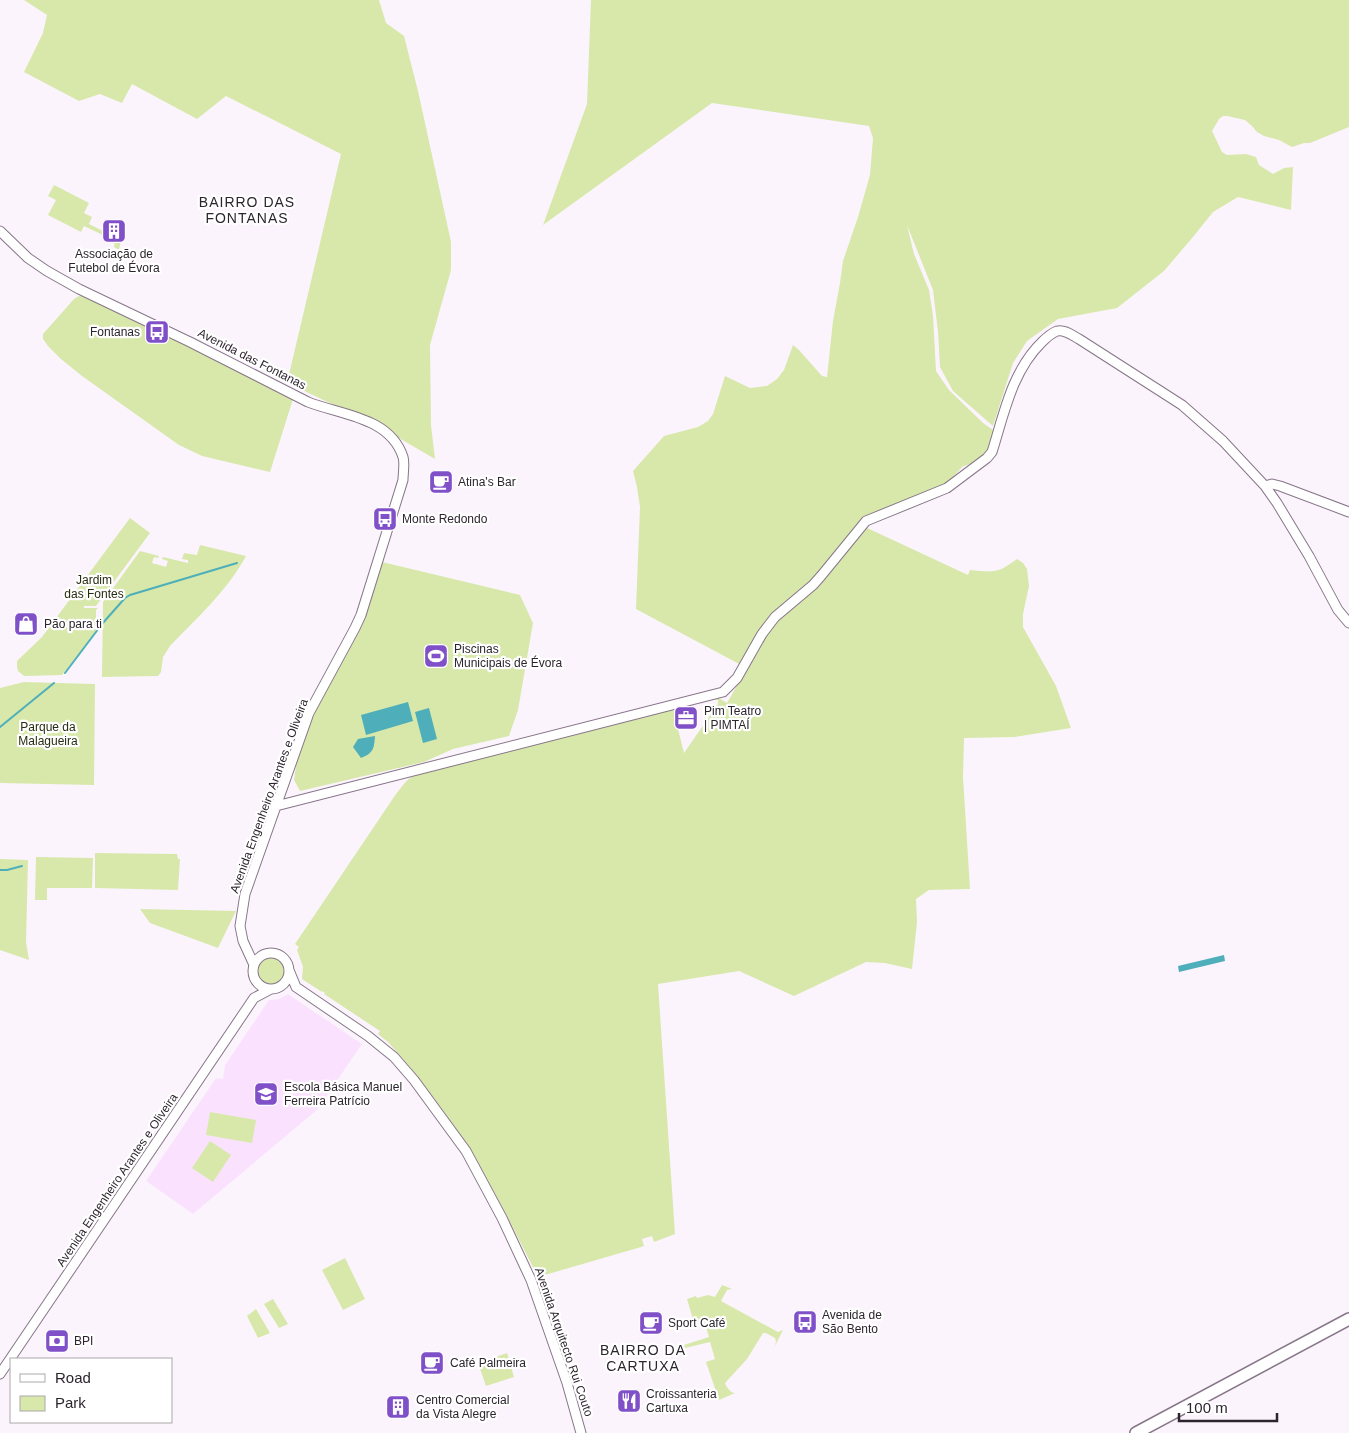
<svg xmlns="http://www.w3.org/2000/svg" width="1349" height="1433" font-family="Helvetica,sans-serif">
  <rect width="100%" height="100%" fill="#fcf4fd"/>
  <!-- built -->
  <path fill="#fae2fe" d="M 288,994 L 362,1044 L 317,1110 L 193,1214 L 146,1181 L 216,1078 L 223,1079 L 225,1065 L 269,1000 L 279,999 Z"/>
  <!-- green -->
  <path fill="#d7e8aa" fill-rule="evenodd" d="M 24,0 L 379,0 L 386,23 L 404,36 L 418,91 L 451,242 L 451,270 L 430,345 L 431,425 L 435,459 L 375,424 L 287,383 L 341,154 L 226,96 L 197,119 L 132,84 L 122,103 L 100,94 L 79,101 L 24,72 L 43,33 L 47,15 Z
    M 591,0 L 1349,0 L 1349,127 L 1310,143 L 1304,143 L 1292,147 L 1279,140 L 1264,136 L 1257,132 L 1252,126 L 1245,120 L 1227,116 L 1223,116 L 1219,119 L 1212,131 L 1222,152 L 1227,155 L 1246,154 L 1256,157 L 1259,165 L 1273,174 L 1284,168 L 1293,167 L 1291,210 L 1238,197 L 1213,212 L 1193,237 L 1164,271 L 1117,308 L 1058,319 L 1027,341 L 1013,363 L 993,426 L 953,391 L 940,367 L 938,332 L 933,290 L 907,225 L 914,254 L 929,290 L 933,316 L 936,371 L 949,390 L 983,423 L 996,432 L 989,449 L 975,462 L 962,467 L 945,486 L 859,525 L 857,524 L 853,529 L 854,530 L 814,581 L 775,615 L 741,665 L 636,609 L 640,507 L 637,487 L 633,471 L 664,436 L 698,427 L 708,421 L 713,414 L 725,376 L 750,388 L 767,386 L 777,379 L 784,370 L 793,345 L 799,350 L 822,376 L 827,377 L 833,321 L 840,283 L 843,261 L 858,217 L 870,175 L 873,138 L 869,126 L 712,103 L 543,225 L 587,104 Z
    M 54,185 L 89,203 L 84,213 L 92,217 L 89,224 L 121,240 L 119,250 L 114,247 L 115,241 L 84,226 L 81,232 L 48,215 L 56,200 L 48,196 Z
    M 79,296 L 83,296 L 133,319 L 293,399 L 270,472 L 202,456 L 179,445 L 82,376 L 61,359 L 48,346 L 43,339 L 43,334 L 74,299 Z
    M 130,518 L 150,533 L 96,606 L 84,606 L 84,608 L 98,608 L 96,610 L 96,632 L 62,675 L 24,676 L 18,671 L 17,667 L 17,661 L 42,637 Z
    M 865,527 L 968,575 L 970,570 C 994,572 997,574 1017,559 L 1023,563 L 1027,569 L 1029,586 L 1023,614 L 1023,627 L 1056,686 L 1071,728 L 1015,737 L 964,738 L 963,777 L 970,889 L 929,890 L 916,899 L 917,922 L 912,969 L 885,963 L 866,962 L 794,996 L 739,971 L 658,984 L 675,1234 L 654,1242 L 652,1236 L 642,1239 L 644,1246 L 641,1247 L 538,1277 L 510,1222 L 475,1157 L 442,1109 L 410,1067 L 388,1042 L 378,1034 L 380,1031 L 324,994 L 325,993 L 322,991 L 322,992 L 302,979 L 303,967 L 297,950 L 299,947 L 295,944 L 396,794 C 402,787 406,779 415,775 L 717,697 L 727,703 L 761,644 L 775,623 L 797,604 ZM 714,699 L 718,700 L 718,704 L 684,753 L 673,709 Z
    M 200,545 L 246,556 C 227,591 197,618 170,646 L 163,657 L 161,672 L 158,676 L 102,677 L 103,602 L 140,551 L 159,556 L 158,558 L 154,557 L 152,563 L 166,567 L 168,561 L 162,559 L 163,557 L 188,563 L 188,560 L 182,559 L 184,553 L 197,555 Z
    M 382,562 L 520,595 L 533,623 L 518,710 L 509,736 L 453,749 L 424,762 L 300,791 L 294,780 L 297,759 L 314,712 L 362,624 Z
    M 24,682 L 95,684 L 94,785 L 0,783 L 0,688 Z
    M 95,853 L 177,854 L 178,859 L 180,859 L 178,890 L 95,888 Z
    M 36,857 L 93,858 L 92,888 L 47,888 L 47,900 L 35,900 Z
    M 0,859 L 28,860 L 26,942 L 29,960 L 0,950 Z
    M 140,909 L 236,911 L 218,948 L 150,923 Z
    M257 971a14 14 0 1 1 28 0a14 14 0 1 1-28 0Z
    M 210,1112 L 256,1120 L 252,1143 L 206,1135 Z
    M 210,1141 L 231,1155 L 213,1182 L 192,1168 Z
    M 345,1258 L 365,1299 L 343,1310 L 322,1270 Z
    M 722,1285 L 732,1289 L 727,1290 L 721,1301 L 778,1332 L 783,1330 L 775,1346 L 776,1341 L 775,1338 L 766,1333 L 763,1333 L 747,1359 L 725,1383 C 726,1387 732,1394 735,1393 L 719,1400 L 706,1362 L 715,1359 L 710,1342 L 685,1348 L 684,1345 L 709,1337 L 704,1320 L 694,1323 L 687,1299 L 696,1296 L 697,1298 L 708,1295 L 715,1297 Z
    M 273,1299 L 288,1324 L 279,1328 L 264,1304 Z
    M 256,1309 L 270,1333 L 258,1338 L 247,1316 Z
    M 507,1353 L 514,1377 L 486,1386 L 478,1363 Z"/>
  <!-- water -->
  <path fill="#4eafba" d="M 408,702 L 413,721 L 366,735 L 361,715 Z
    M 429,708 L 437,739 L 423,743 L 415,712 Z
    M 375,736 C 374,748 374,753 361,758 L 353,747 L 358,739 Z
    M 1224,955 L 1225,961 L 1179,972 L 1178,966 Z"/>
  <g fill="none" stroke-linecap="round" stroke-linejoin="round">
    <!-- stream -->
    <path stroke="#4eafba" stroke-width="2" d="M 65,673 L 102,624 L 125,598 L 130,595 L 237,563
      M 0,727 L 54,683
      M 0,870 L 7,870 L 22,866"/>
    <defs>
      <path id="tertiary" d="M 0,231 L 28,258 L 47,271 L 79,289 L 190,342 L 308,402 C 341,415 390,417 403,457 C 405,463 403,473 403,480 L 361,615 L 355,628 L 309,713 L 245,894 L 240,926 L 243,941 L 254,965
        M 1265,486 L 1272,484 L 1280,486 L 1349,512
        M 276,806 L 723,692 L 737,678 L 762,634 L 775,617 L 813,585 L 821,576 L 866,521 L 947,488 L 987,458 L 992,452 C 1004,414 1012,371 1042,342 C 1046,338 1052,333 1057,331 C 1065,329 1073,336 1079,339 L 1182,405 L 1223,441 L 1265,486 L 1277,503 L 1309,556 L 1338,610 L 1349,623
        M253 971a18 18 0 1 1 36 0a18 18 0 1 1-36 0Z
        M 289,970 L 296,987 L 368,1036 L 394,1057 L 414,1080 L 466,1151 L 502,1218 L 531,1280 L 567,1383 L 581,1433
        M 0,1374 L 254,998 L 271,989"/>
      <path id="primary" d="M 1136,1433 L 1349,1319"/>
    </defs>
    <!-- tertiary casing -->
    <use href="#tertiary" stroke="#877689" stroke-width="11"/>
    <!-- primary casing -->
    <use href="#primary" stroke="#877689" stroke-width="14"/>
    <!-- tertiary -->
    <use href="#tertiary" stroke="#fff" stroke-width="9"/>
    <!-- primary -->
    <use href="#primary" stroke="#fff" stroke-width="11"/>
  </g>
  <!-- icons -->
  <defs>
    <symbol id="building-square" viewBox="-11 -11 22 22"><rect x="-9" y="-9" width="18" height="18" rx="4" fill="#8050c9" stroke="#fff"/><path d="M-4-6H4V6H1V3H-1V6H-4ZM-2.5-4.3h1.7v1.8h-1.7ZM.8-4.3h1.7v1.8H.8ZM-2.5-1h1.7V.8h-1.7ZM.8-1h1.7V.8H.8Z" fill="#fff"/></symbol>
    <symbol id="bus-square" viewBox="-11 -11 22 22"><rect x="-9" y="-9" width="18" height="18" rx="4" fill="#8050c9" stroke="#fff"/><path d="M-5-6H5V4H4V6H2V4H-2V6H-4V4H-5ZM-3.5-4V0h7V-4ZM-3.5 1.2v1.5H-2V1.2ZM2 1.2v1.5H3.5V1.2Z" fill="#fff"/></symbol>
    <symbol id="cafe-square" viewBox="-11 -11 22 22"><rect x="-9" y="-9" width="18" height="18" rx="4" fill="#8050c9" stroke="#fff"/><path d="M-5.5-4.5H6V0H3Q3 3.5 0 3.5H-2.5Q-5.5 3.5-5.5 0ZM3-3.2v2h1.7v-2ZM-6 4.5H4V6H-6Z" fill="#fff"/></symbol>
    <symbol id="shop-square" viewBox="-11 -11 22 22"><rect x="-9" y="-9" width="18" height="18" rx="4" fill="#8050c9" stroke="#fff"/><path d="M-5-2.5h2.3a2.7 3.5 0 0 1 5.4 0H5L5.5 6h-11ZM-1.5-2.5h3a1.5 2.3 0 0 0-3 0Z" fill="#fff"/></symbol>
    <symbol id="stadium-square" viewBox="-11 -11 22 22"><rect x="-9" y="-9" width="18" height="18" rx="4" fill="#8050c9" stroke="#fff"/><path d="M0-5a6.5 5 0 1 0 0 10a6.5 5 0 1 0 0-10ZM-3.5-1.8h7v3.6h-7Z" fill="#fff"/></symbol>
    <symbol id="office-square" viewBox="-11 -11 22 22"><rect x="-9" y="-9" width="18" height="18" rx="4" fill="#8050c9" stroke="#fff"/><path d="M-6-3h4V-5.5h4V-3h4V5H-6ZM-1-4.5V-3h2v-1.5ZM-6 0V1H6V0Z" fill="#fff"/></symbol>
    <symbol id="school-square" viewBox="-11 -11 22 22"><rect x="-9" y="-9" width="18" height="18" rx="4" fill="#8050c9" stroke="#fff"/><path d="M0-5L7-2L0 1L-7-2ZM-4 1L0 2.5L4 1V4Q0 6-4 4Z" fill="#fff"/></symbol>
    <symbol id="bank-square" viewBox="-11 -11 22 22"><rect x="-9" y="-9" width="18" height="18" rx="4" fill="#8050c9" stroke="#fff"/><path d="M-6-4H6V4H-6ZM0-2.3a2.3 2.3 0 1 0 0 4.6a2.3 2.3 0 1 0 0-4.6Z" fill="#fff"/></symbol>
    <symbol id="restaurant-square" viewBox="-11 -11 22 22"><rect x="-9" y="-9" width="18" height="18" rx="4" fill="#8050c9" stroke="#fff"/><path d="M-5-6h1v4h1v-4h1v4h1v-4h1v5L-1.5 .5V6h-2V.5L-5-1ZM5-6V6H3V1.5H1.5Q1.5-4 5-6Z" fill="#fff"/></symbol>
  </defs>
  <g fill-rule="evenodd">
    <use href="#building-square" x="100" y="217" width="28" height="28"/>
    <use href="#bus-square" x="143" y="318" width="28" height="28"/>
    <use href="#cafe-square" x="427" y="468" width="28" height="28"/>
    <use href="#bus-square" x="371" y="505" width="28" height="28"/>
    <use href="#shop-square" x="12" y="610" width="28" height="28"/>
    <use href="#stadium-square" x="422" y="642" width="28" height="28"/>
    <use href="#office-square" x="672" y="704" width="28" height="28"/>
    <use href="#school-square" x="252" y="1080" width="28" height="28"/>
    <use href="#bus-square" x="791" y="1308" width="28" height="28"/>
    <use href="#cafe-square" x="637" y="1309" width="28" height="28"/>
    <use href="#bank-square" x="43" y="1327" width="28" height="28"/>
    <use href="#cafe-square" x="418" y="1349" width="28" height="28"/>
    <use href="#restaurant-square" x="615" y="1387" width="28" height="28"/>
    <use href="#building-square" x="384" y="1393" width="28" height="28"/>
  </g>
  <g text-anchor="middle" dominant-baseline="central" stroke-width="4.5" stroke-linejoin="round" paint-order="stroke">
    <!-- poi labels -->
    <g font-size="12" fill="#2c252d" stroke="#fff" text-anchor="start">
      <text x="114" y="254" text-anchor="middle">Associação de<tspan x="114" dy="14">Futebol de Évora</tspan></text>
      <text x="140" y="332" text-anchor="end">Fontanas</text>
      <text x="458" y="482">Atina's Bar</text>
      <text x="402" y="519">Monte Redondo</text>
      <text x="44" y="624">Pão para ti</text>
      <text x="454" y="649">Piscinas<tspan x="454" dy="14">Municipais de Évora</tspan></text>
      <text x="704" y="711">Pim Teatro<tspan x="704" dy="14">| PIMTAÍ</tspan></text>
      <text x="284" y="1087">Escola Básica Manuel<tspan x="284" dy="14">Ferreira Patrício</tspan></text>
      <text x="822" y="1315">Avenida de<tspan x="822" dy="14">São Bento</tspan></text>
      <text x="668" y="1323">Sport Café</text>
      <text x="74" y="1341">BPI</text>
      <text x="450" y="1363">Café Palmeira</text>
      <text x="646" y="1394">Croissanteria<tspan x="646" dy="14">Cartuxa</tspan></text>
      <text x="416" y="1400">Centro Comercial<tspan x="416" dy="14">da Vista Alegre</tspan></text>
    </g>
    <!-- street labels -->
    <g font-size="12" fill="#2c252d" stroke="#fff">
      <text transform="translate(252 359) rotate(27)">Avenida das Fontanas</text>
      <text transform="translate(269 796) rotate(-70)">Avenida Engenheiro Arantes e Oliveira</text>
      <text transform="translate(117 1180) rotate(-56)">Avenida Engenheiro Arantes e Oliveira</text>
      <text transform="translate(564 1342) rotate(71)">Avenida Arquitecto Rui Couto</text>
    </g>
    <!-- park labels -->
    <g font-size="12" fill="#272d10" stroke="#fff">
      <text x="94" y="580">Jardim<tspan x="94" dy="14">das Fontes</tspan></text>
      <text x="48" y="727">Parque da<tspan x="48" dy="14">Malagueira</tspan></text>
    </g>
    <!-- neighbourhood labels -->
    <g font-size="14" letter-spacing="1" fill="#2c252d" stroke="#fff">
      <text x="247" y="202">BAIRRO DAS<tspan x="247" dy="16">FONTANAS</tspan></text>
      <text x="643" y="1350">BAIRRO DA<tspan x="643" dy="16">CARTUXA</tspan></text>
    </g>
  </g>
  <!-- legend -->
  <rect x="10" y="1358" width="162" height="65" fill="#ffffff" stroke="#aba8ab"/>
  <rect x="20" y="1374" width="25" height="8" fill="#ffffff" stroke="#aba8ab"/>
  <text x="55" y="1383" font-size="15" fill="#2c252d">Road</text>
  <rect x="20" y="1396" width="25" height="15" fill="#d7e8aa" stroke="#aba8ab"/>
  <text x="55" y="1408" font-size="15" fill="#2c252d">Park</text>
  <!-- scale -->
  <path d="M1179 1413v8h98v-8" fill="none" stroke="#2c252d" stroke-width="2.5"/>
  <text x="1186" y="1413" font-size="15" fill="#2c252d" stroke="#ffffff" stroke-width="4" paint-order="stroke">100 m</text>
</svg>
